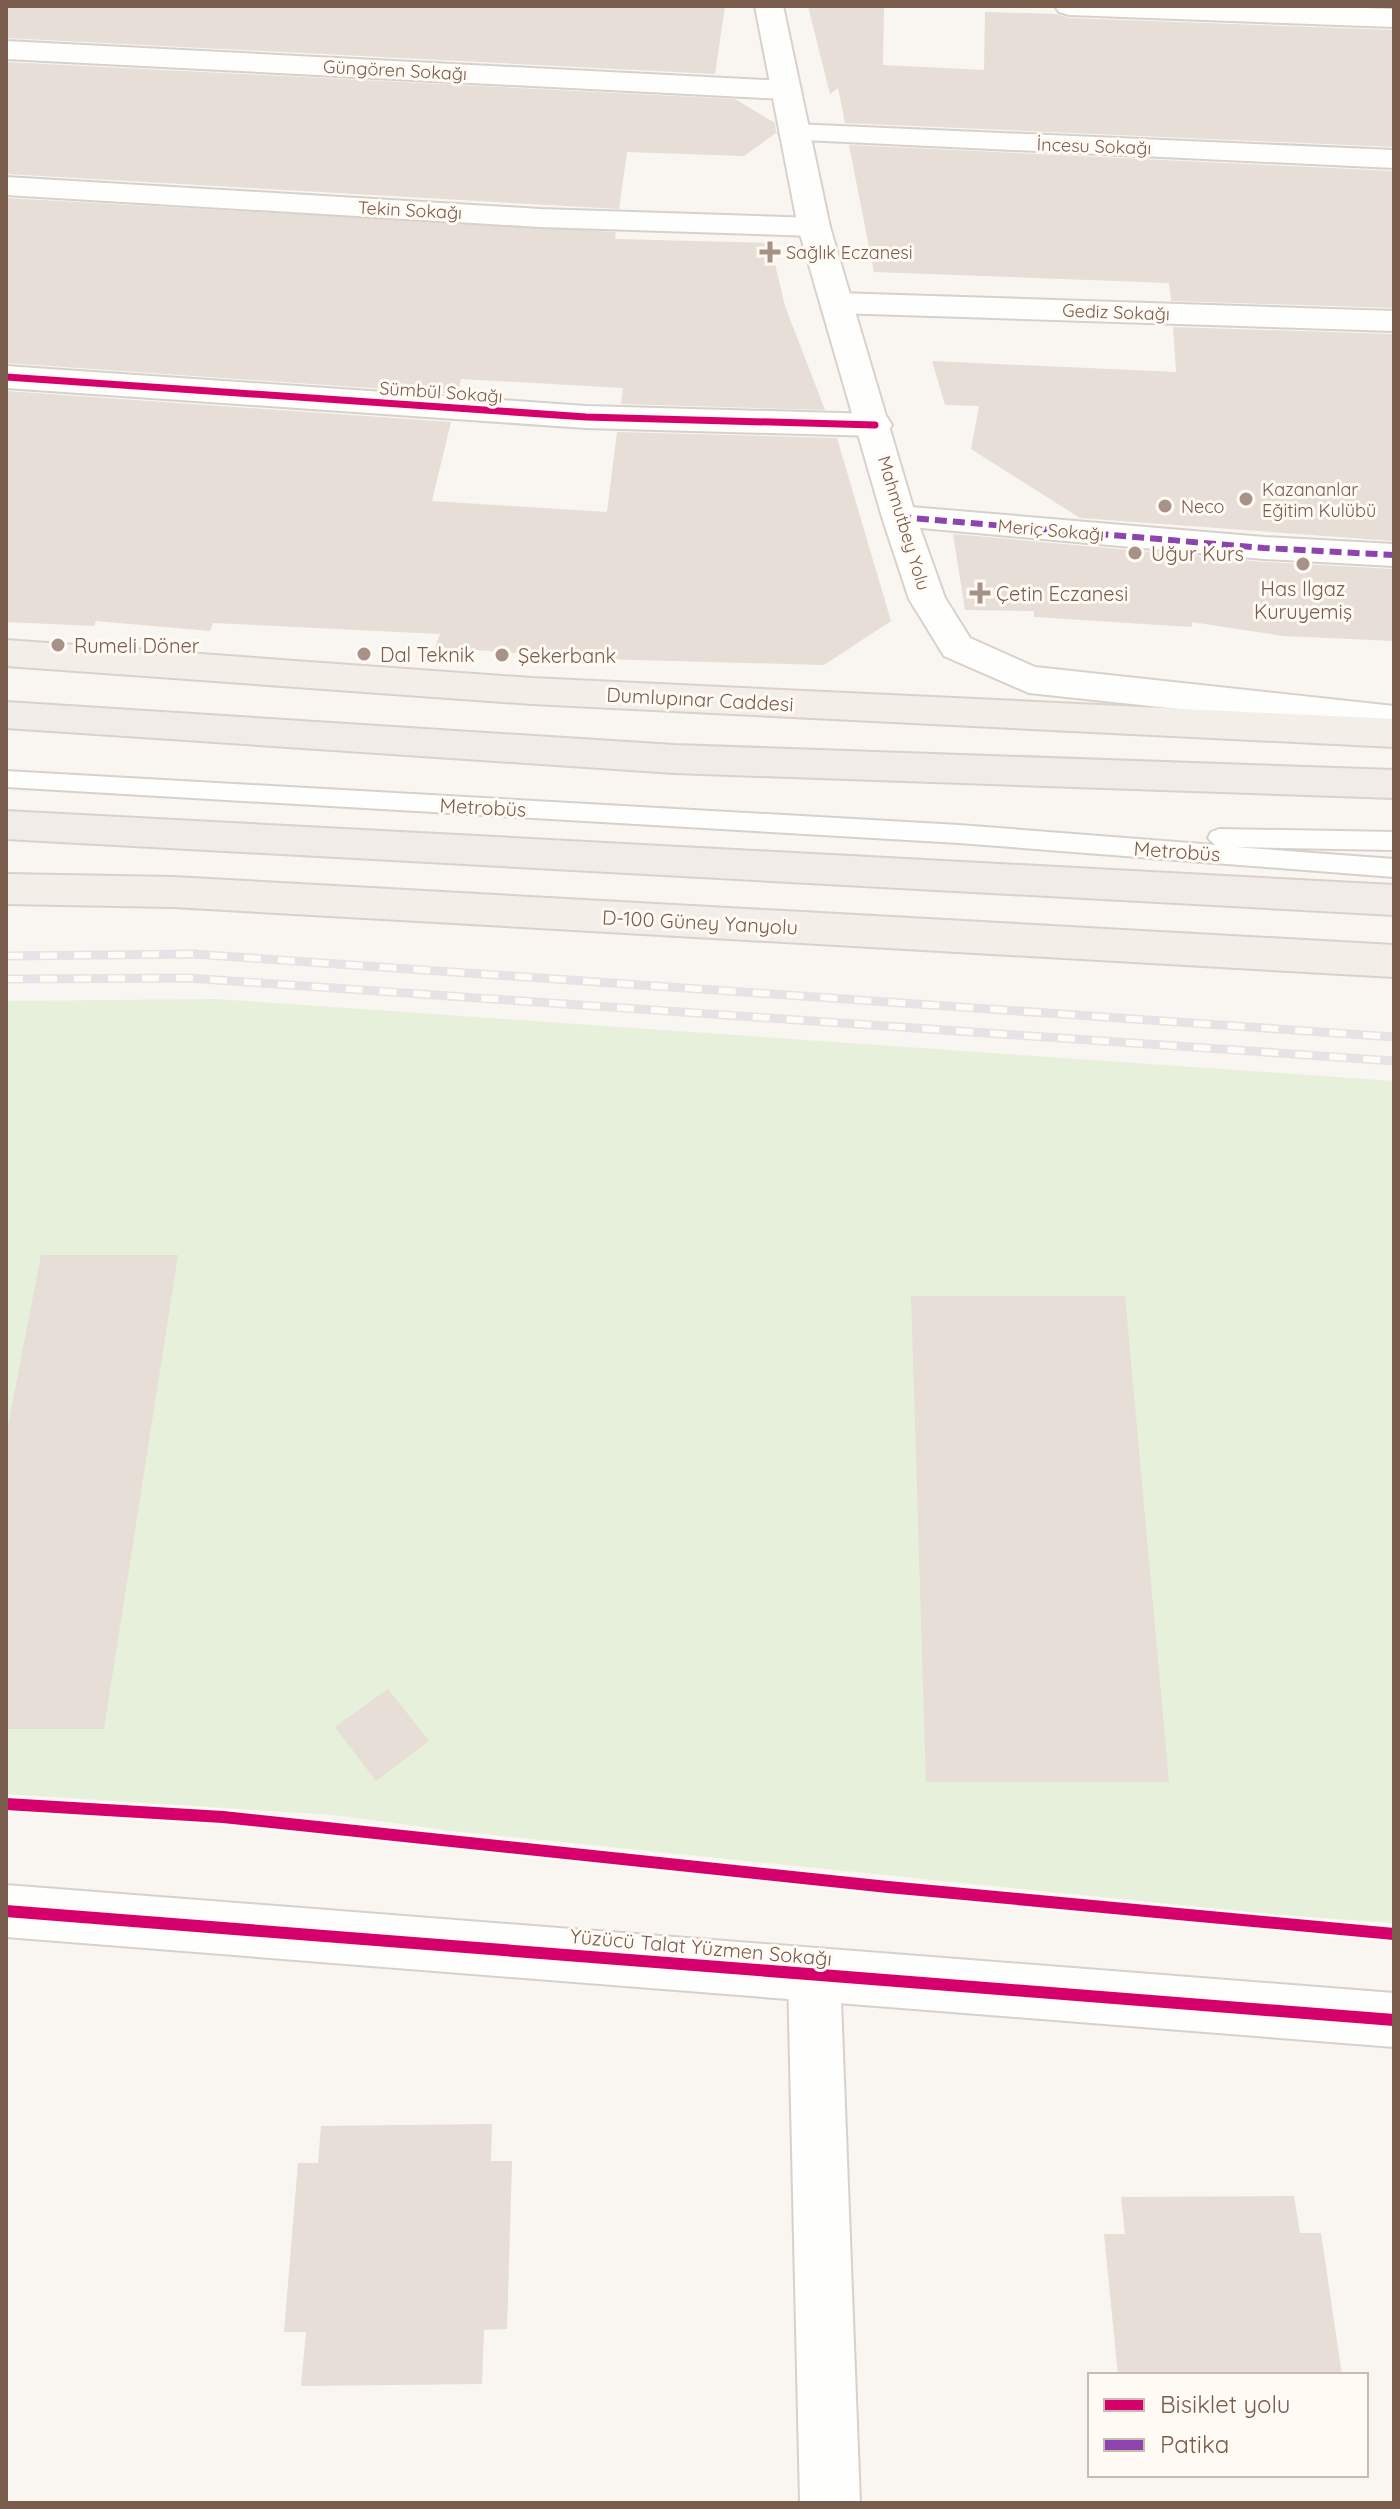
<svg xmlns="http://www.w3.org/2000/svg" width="1400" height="2509" font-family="Quicksand,sans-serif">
  <rect width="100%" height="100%" fill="#f9f5f0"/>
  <!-- green -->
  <path fill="#e7f0db" d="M 217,999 L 1394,1081 L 1394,1923 L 1268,1914 L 453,1831 L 334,1815 L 6,1794 L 6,1001 Z"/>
  <!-- building -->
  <path fill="#e6ded7" d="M 6,6 L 725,6 L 715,74 L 6,38 Z
    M 808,6 L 884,6 L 883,65 L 984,70 L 985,12 L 1057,14 L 1069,18 L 1394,30 L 1394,147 L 845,123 L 838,88 L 830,94 Z
    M 6,62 L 735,99 L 775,123 L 776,133 L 744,156 L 627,152 L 619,209 L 6,174 Z
    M 849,145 L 1394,171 L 1394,308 L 1171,301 L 1169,283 L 874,272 Z
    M 6,198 L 616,232 L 615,239 L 770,243 L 785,306 L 825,410 L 621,404 L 623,388 L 461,379 L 458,394 L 6,363 Z
    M 1173,327 L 1394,334 L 1394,541 L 1080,518 L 971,449 L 979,406 L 945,405 L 932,361 L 1176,372 Z
    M 6,391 L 451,422 L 432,501 L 607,512 L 617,432 L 837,438 L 891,621 L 824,665 L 600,659 L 435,647 L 440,634 L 213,623 L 210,631 L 96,621 L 94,626 L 6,622 Z
    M 953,534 L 1264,562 L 1394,569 L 1394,641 L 1283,636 L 1192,622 L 1192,627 L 1034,617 L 1034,611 L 965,610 Z
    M 41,1255 L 178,1255 L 104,1729 L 6,1729 L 6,1436 Z
    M 911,1296 L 1125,1296 L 1169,1782 L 926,1782 Z
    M 388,1689 L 429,1741 L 376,1781 L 335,1727 Z
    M 492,2124 L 491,2161 L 512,2161 L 507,2329 L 484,2330 L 482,2384 L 301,2386 L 306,2332 L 284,2332 L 298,2163 L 318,2163 L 321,2126 Z
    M 1294,2196 L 1300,2233 L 1321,2233 L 1342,2375 L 1118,2375 L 1104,2234 L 1125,2234 L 1121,2197 Z"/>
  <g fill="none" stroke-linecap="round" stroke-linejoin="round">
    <defs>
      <path id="service" d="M 6,771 L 959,825 L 1215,845 L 1208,838 L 1211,832 L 1219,829 L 1394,832 L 1394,850 L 1235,847 L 1394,859 L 1394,877 L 959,843 L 6,787 Z"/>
      <path id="pedestrian" d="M 899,506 L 1264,537 L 1394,544 L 1394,566 L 1264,559 L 888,525 L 883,517 L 888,509 Z"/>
      <path id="minor" d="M 1055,6 L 1303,6 L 1394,9 L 1394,27 L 1069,15 L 1059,12 Z
        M 6,41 L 784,81 L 795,84 L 799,90 L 795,96 L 784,99 L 6,59 Z
        M 794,124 L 1394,150 L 1394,168 L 783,139 L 779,133 L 783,127 Z
        M 6,177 L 540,209 L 814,218 L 825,220 L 830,227 L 825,234 L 814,236 L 540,227 L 6,195 Z
        M 837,293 L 1394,311 L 1394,331 L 837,313 L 826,310 L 821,303 L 826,296 Z
        M 6,366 L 586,406 L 875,414 L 887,417 L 892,425 L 887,433 L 875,436 L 586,428 L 6,388 Z
        M 814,1948 L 833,1955 L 840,1974 L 860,2503 L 800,2503 L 788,1974 L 795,1955 Z"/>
      <path id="tertiary" d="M 6,1885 L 1394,1993 L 1394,2047 L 6,1937 Z"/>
      <path id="secondary" d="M 755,6 L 783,6 L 830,227 L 916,517 L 945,598 L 970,638 L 1035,667 L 1394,706 L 1394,732 L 1029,693 L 944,656 L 909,599 L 882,517 L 798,227 Z"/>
      <path id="primary" d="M 6,640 L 532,678 L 1394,719 L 1394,747 L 532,704 L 6,666 Z
        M 6,874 L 173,877 L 1394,945 L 1394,977 L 173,907 L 6,904 Z"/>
      <path id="trunk" d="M 6,702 L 674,745 L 1394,770 L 1394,798 L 674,773 L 6,728 Z
        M 6,811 L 1394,885 L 1394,915 L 6,839 Z"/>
    </defs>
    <!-- service casing -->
    <use href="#service" stroke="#d7d1cb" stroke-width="4"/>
    <!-- pedestrian casing -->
    <use href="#pedestrian" stroke="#d7d1cb" stroke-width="4"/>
    <!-- minor casing -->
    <use href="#minor" stroke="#d7d1cb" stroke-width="4"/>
    <!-- tertiary casing -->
    <use href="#tertiary" stroke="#d7d1cb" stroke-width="4"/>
    <!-- secondary casing -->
    <use href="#secondary" stroke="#d9d2cb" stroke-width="4"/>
    <!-- primary casing -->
    <use href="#primary" stroke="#dad1cc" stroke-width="4"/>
    <!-- trunk casing -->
    <use href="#trunk" stroke="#dad1cc" stroke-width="4"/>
    <!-- service -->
    <use href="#service" fill="#fefefd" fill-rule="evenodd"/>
    <!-- pedestrian -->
    <use href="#pedestrian" fill="#fefefd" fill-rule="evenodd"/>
    <!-- minor -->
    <use href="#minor" fill="#fefefd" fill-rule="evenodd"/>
    <!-- tertiary -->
    <use href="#tertiary" fill="#fefefd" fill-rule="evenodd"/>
    <!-- secondary -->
    <use href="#secondary" fill="#fefefd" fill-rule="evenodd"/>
    <!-- primary -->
    <use href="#primary" fill="#f3eee8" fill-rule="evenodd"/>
    <!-- trunk -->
    <use href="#trunk" fill="#f2ece8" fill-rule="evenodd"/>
    <defs>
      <path id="rail" d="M 6,956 L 193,954 L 1394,1037
        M 6,979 L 188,978 L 1394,1061"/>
    </defs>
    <!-- rail casing -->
    <use href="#rail" stroke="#e6e3e7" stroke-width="9"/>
    <!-- rail -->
    <use href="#rail" stroke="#fffaf3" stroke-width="6" stroke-dasharray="17" stroke-linecap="butt"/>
    <!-- quiet -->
    <path stroke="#8e44ad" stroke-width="6" stroke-dasharray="12 6" stroke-linecap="butt" d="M 899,517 L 1264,548 L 1394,555"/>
    <defs>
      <path id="cycleway-far1" d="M 6,377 L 586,417 L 875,425"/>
      <path id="cycleway" d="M 6,1804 L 223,1817 L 888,1887 L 1394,1934
        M 6,1911 L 1394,2020"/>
    </defs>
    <!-- cycleway-far1 casing -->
    <use href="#cycleway-far1" stroke="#fffaf3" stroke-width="11"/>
    <!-- cycleway casing -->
    <use href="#cycleway" stroke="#fffaf3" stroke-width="17"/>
    <!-- cycleway-far1 -->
    <use href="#cycleway-far1" stroke="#d6006c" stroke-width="7"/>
    <!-- cycleway -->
    <use href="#cycleway" stroke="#d6006c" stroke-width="12"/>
  </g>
  <!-- markers -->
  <g fill="#a69286" stroke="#fffaf3" stroke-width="3">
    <path d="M766 240h8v8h8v8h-8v8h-8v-8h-8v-8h8z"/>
    <circle cx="1246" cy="499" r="8"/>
    <circle cx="1165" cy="506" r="8"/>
    <circle cx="1135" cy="553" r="8"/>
    <circle cx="1303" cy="564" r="8"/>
    <path d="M976 581h8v8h8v8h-8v8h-8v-8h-8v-8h8z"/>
    <circle cx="58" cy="645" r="8"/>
    <circle cx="364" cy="654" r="8"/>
    <circle cx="502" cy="655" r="8"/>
  </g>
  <g text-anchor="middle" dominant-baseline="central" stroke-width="6" stroke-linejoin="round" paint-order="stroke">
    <!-- far-street labels -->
    <g font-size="18" fill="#7a5c4d" stroke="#fffaf3">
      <text transform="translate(395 70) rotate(3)">Güngören Sokağı</text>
      <text transform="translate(1094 146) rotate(2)">İncesu Sokağı</text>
      <text transform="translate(410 210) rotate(3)">Tekin Sokağı</text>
      <text transform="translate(1116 312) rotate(2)">Gediz Sokağı</text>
      <text transform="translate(441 392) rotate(4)">Sümbül Sokağı</text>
      <text transform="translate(904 523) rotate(73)">Mahmutbey Yolu</text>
      <text transform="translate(1051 530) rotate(5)">Meriç Sokağı</text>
    </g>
    <!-- far-poi labels -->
    <g font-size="18" fill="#7a5c4d" stroke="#fffaf3" text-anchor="start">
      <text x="786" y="252">Sağlık Eczanesi</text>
      <text x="1262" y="489">Kazananlar<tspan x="1262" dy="21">Eğitim Kulübü</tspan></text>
      <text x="1181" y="506">Neco</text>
    </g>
    <!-- poi labels -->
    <g font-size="20" fill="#7a5c4d" stroke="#fffaf3" text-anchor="start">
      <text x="1151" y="553">Uğur Kurs</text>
      <text x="1303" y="588" text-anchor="middle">Has Ilgaz<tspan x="1303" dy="23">Kuruyemiş</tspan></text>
      <text x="996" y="593">Çetin Eczanesi</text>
      <text x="74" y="645">Rumeli Döner</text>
      <text x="380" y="654">Dal Teknik</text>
      <text x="518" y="655">Şekerbank</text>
    </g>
    <!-- street labels -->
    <g font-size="20" fill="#7a5c4d" stroke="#fffaf3">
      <text transform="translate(700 699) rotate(3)">Dumlupınar Caddesi</text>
      <text transform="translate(483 807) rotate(3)">Metrobüs</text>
      <text transform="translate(1177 851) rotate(4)">Metrobüs</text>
      <text transform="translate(700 922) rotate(3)">D-100 Güney Yanyolu</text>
      <text transform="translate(701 1947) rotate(5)">Yüzücü Talat Yüzmen Sokağı</text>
    </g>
  </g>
  <!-- border -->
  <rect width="1400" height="2509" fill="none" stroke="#7a5c4d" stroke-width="16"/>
  <!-- legend -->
  <rect x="1088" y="2373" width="280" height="104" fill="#fffaf3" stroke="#cabbb1" stroke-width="2"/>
  <rect x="1104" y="2399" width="40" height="12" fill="#d6006c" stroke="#cabbb1" stroke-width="2"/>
  <text x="1160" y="2413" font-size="24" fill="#7a5c4d">Bisiklet yolu</text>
  <rect x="1104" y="2439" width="40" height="12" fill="#8e44ad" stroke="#cabbb1" stroke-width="2"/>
  <text x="1160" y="2453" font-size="24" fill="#7a5c4d">Patika</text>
</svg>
